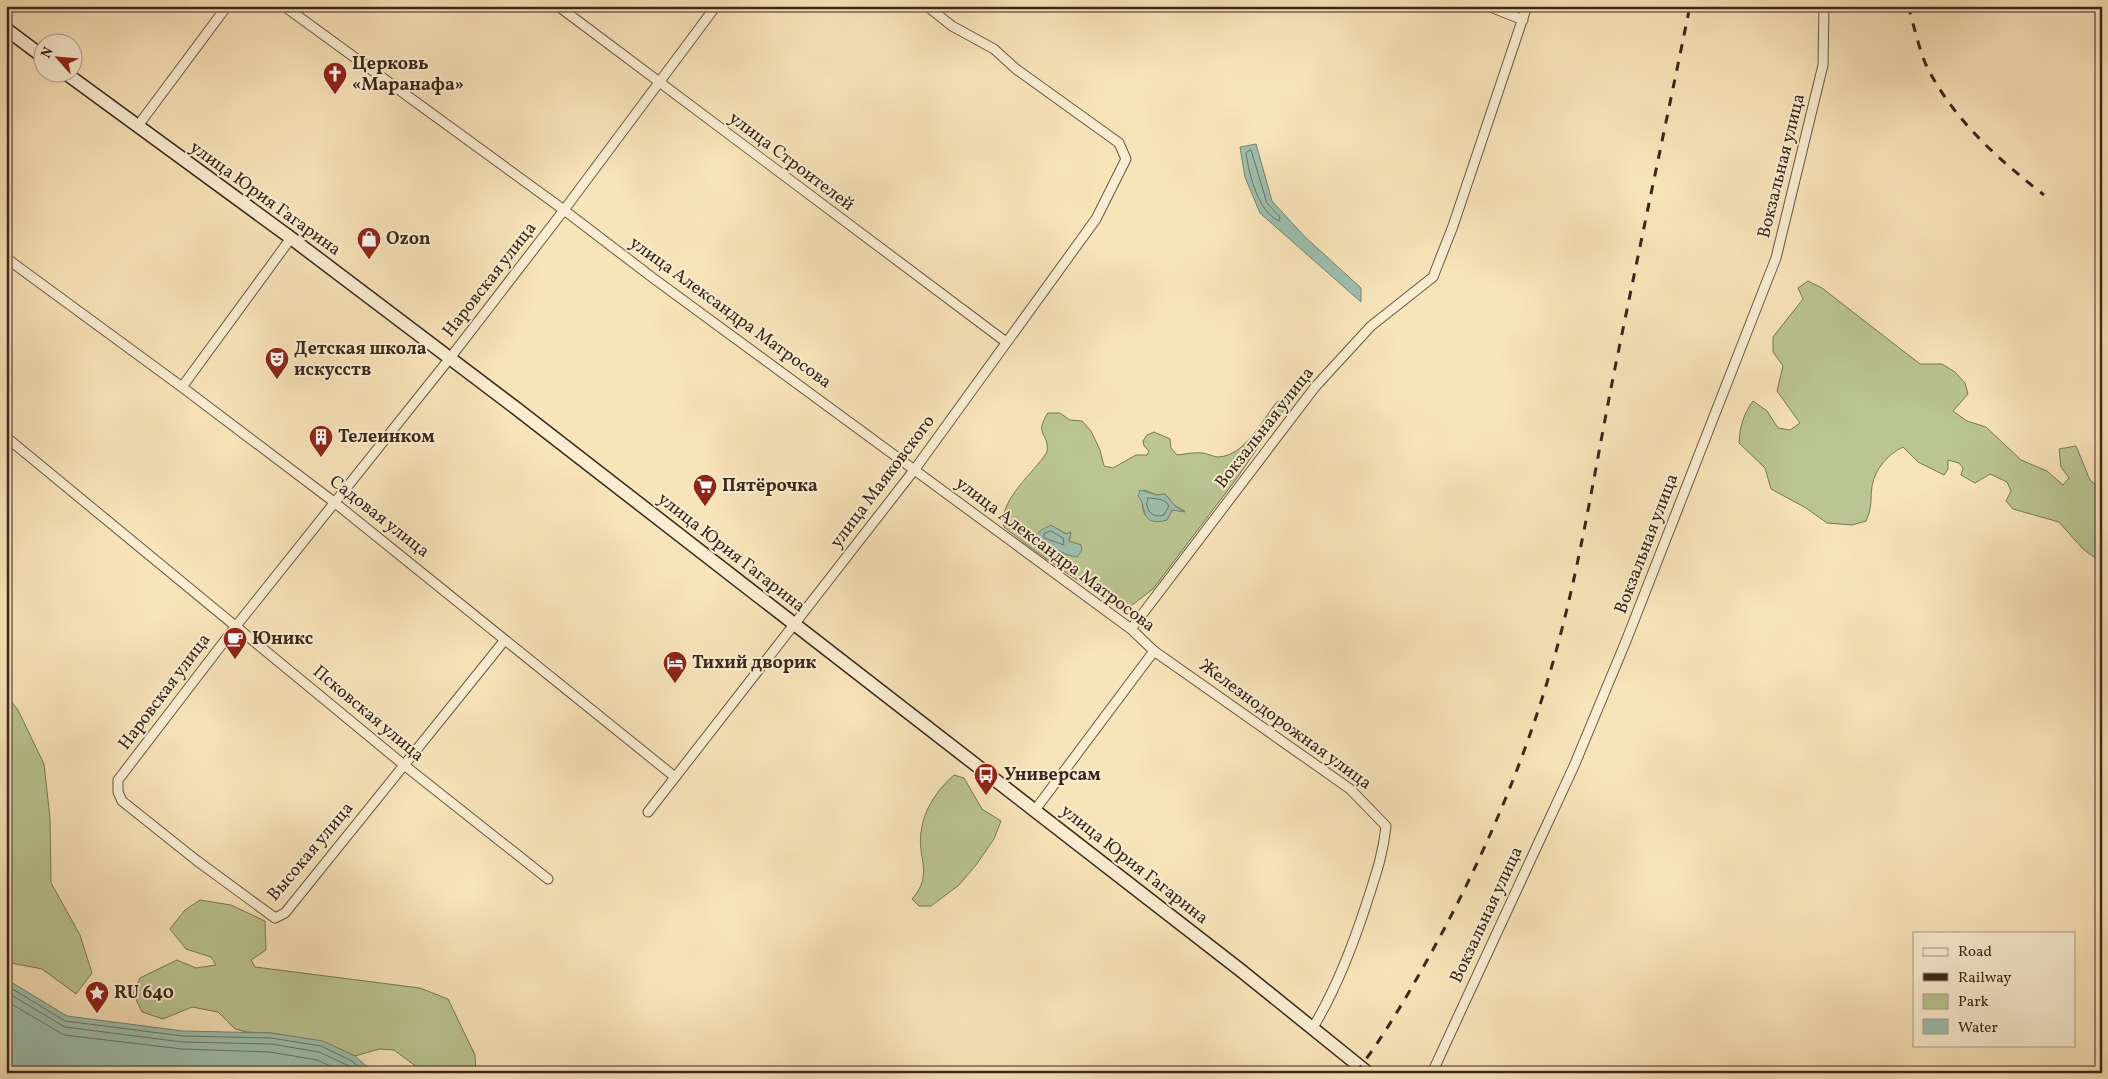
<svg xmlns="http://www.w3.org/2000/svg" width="2108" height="1079" font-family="Vollkorn,serif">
  <rect width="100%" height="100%" fill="#f8e4b9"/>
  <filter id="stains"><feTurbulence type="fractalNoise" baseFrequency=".004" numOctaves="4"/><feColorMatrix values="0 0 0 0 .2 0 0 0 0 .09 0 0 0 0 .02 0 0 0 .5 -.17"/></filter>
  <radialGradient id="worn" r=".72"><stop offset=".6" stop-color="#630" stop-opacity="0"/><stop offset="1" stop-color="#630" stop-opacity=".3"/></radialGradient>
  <!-- green -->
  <path fill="#bac591" stroke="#7a7656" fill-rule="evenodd" d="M 1808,281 L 1822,288 L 1920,364 L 1942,364 L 1955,372 L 1965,383 L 1968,394 L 1953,411 L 1967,421 L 1986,427 L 2021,460 L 2047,471 L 2063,485 L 2069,478 L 2061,467 L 2059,449 L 2076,446 L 2090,480 L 2102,491 L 2102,563 L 2083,549 L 2059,522 L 2013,509 L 2006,501 L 2011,491 L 2007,482 L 1990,474 L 1975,483 L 1961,475 L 1963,468 L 1959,463 L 1948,460 L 1948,469 L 1944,475 L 1918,462 L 1903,447 C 1888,454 1875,469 1872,486 C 1870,501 1873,505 1866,521 L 1852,525 L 1827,523 L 1806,508 L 1771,489 L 1765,468 L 1739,443 C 1740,426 1743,415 1753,401 L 1767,411 L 1778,428 L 1790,430 L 1800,423 L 1777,391 L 1783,366 L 1773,352 L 1773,337 L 1803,299 L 1798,288 Z
    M 1282,399 L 1286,401 L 1287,405 L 1237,478 L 1153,589 L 1127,609 C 1082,585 1043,558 1004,527 C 997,501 1035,472 1047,452 C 1050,434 1033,435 1048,413 L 1060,413 L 1070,420 L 1082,421 L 1091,431 L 1100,450 L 1104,466 L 1113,468 L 1136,455 L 1147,455 L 1149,451 L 1144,446 L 1143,441 L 1147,435 L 1154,432 L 1170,439 L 1171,448 L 1177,455 C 1185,454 1194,452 1203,453 C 1209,454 1213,457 1219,457 C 1245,455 1261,422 1276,403 ZM 1144,490 L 1157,495 L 1165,494 L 1175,506 L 1185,511 L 1172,510 L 1167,520 C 1144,526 1139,509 1144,490 ZM 1058,529 L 1066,534 L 1071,532 L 1069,541 L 1081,545 L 1068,555 L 1038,541 Z
    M 6,695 L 18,710 L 44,764 L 50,818 L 51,883 L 80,935 L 92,973 L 76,994 L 42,969 L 6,962 Z
    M 954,775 L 964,778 L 982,809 L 1001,821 L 994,839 L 976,865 L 959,885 L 931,906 L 919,906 L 912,899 C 934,875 917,857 921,832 C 924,809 937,790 954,775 Z
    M 200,900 L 231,905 L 265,921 L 266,950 L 251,960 L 255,967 L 420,988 L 448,999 L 475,1055 L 476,1073 L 425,1073 L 394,1050 L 379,1049 L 355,1056 L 327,1043 L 271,1033 L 247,1032 L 235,1029 L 218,1012 L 192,1007 L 163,1019 L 142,1012 L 133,993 L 140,978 L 177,960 L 196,968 L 216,965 L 211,957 L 186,949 L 170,929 L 185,910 Z"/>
  <!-- water -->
  <path fill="#9dbfae" stroke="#758273" d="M 1256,144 L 1272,201 L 1304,236 L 1361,288 L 1361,302 L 1260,213 L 1245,177 L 1240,147 Z
    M 1140,490 L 1157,495 L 1165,494 L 1175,506 L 1185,512 L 1172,510 L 1167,520 C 1138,528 1148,505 1138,496 Z
    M 1051,525 L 1066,534 L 1071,532 L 1069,541 L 1081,545 L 1082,550 L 1077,557 L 1068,555 L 1038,541 L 1036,536 L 1041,530 Z
    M 6,979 L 67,1016 L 183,1031 L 271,1033 L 323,1041 L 355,1056 L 374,1073 L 6,1073 Z"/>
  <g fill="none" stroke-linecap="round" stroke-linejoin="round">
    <!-- shore -->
    <path stroke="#6c7364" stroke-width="1" d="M 1251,150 L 1267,203 L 1280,217 L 1279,221 C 1258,212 1249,174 1246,153 Z
      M 1148,498 C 1156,499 1165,498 1169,506 L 1164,515 C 1151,519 1144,508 1148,498 Z
      M 1051,531 L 1063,538 L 1064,545 L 1044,538 L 1044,534 Z
      M 6,985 L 65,1021 L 183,1036 L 271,1038 L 321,1046 L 352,1061 L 366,1073
      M 6,992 L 65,1027 L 182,1042 L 271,1044 L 319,1052 L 349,1066 L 357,1073
      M 6,1001 L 64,1035 L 182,1049 L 270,1052 L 317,1060 L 345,1073"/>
    <defs>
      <path id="street" d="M 284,6 L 564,210 L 653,278 L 1131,629 L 1154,651 L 1350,789 L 1386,826 C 1383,856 1375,877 1366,905 C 1352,948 1336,990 1312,1029
        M 558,6 L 1006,342
        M 1488,6 L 1523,20
        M 137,127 L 227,6
        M 6,258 L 182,387 L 334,502 L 675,777
        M 182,387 L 291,238
        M 6,437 L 404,765 L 548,879
        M 1131,629 L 1315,387 L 1371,326 L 1433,277 L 1453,226 L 1527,6
        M 504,641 L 285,913 L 275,918 L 196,860 L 122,801 L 118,792 L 118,780 L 236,626 L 450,358 L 564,210 L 716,6
        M 1035,810 L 1154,651
        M 648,812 L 915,469 L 1096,219 L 1126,159 L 1119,143 L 1016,69 L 994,49 L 952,26 L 927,6
        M 1432,1073 L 1574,766 L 1626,641 L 1776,258 L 1823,65 L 1824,6"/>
      <path id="secondary" d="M 6,29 L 42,56
        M 64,72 L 291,238 L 517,409 L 1239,969 L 1368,1073"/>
    </defs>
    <!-- street casing -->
    <use href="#street" stroke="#6a5642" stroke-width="11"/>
    <!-- secondary casing -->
    <use href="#secondary" stroke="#3a271a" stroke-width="15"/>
    <!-- street -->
    <use href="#street" stroke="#faedd2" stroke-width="9"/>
    <!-- secondary -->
    <use href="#secondary" stroke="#faedd2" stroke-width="12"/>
    <!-- rail -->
    <path stroke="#3a271a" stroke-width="3" stroke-dasharray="9 9" stroke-linecap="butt" d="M 1908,6 C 1914,25 1919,51 1928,69 C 1956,122 1997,158 2044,195
      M 1356,1073 C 1389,1029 1416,981 1442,933 C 1491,841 1531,745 1558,644 C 1582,555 1596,463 1614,373 C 1639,250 1665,128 1690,6"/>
  </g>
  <!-- icons -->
  <defs>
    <symbol id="church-pin" viewBox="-11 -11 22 30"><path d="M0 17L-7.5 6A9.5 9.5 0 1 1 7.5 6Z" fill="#8f2418" stroke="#faedd2"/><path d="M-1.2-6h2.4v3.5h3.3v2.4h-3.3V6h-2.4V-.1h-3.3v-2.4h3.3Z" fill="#fff"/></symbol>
    <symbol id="shop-pin" viewBox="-11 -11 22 30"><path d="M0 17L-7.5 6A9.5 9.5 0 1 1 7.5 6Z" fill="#8f2418" stroke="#faedd2"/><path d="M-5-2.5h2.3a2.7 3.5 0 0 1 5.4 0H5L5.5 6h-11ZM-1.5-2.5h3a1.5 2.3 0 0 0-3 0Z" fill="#fff"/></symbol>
    <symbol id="theatre-pin" viewBox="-11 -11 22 30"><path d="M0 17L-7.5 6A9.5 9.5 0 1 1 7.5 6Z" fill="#8f2418" stroke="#faedd2"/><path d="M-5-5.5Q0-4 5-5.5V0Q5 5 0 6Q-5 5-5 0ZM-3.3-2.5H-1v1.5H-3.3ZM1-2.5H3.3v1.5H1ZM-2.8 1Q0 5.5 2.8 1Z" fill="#fff"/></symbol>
    <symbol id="building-pin" viewBox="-11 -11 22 30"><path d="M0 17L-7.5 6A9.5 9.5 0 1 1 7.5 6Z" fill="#8f2418" stroke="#faedd2"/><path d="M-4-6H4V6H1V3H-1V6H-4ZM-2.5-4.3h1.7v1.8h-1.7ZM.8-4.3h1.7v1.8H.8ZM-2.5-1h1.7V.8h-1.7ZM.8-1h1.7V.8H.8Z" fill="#fff"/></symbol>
    <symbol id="supermarket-pin" viewBox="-11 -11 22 30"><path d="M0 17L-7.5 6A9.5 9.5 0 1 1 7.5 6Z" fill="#8f2418" stroke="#faedd2"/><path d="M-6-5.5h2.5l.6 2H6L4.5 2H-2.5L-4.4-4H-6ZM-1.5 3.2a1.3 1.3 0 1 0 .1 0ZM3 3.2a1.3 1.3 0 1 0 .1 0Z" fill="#fff"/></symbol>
    <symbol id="cafe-pin" viewBox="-11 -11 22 30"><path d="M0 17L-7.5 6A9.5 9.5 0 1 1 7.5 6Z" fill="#8f2418" stroke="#faedd2"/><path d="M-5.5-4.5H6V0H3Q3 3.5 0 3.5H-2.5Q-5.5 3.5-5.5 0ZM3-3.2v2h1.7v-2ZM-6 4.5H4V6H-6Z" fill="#fff"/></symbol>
    <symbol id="hotel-pin" viewBox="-11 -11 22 30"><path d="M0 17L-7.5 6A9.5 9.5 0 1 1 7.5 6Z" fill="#8f2418" stroke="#faedd2"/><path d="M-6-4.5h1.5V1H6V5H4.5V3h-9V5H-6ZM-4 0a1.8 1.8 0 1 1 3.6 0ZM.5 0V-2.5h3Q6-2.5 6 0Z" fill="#fff"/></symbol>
    <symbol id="bus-pin" viewBox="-11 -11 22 30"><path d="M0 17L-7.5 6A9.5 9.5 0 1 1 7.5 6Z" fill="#8f2418" stroke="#faedd2"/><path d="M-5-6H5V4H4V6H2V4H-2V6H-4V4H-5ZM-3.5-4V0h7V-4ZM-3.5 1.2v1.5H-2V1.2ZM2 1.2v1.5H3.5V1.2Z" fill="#fff"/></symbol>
    <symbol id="sight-pin" viewBox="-11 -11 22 30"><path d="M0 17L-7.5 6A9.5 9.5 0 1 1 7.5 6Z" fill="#8f2418" stroke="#faedd2"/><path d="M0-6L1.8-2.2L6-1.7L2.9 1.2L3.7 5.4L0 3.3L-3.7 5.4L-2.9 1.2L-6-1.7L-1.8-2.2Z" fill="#fff"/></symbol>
  </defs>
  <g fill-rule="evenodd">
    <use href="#church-pin" x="321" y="60" width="28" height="38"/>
    <use href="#shop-pin" x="355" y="225" width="28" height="38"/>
    <use href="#theatre-pin" x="263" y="345" width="28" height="38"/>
    <use href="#building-pin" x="307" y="423" width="28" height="38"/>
    <use href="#supermarket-pin" x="691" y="472" width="28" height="38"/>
    <use href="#cafe-pin" x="221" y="625" width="28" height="38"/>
    <use href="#hotel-pin" x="661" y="649" width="28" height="38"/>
    <use href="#bus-pin" x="972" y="761" width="28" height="38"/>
    <use href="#sight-pin" x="83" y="979" width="28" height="38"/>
  </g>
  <g text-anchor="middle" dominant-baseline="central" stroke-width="4" stroke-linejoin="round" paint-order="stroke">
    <!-- poi labels -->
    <g font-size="18" font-weight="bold" fill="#3a271a" stroke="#faedd2" text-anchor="start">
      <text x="352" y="64">Церковь<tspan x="352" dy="21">«Маранафа»</tspan></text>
      <text x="386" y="239">Ozon</text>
      <text x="294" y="349">Детская школа<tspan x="294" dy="21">искусств</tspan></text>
      <text x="338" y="437">Телеинком</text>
      <text x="722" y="486">Пятёрочка</text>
      <text x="252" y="639">Юникс</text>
      <text x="692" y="663">Тихий дворик</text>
      <text x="1004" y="775">Универсам</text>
      <text x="114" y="993">RU 640</text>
    </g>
    <!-- street labels -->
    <g font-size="18" fill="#3a271a" stroke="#faedd2">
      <text transform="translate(791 162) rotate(37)">улица Строителей</text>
      <text transform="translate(1782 166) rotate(-76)">Вокзальная улица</text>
      <text transform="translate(265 199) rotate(36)">улица Юрия Гагарина</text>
      <text transform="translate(490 280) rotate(-52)">Наровская улица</text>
      <text transform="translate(730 313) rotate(36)">улица Александра Матросова</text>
      <text transform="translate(1265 428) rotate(-52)">Вокзальная улица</text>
      <text transform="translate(883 482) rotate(-53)">улица Маяковского</text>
      <text transform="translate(379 517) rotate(38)">Садовая улица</text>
      <text transform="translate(1647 544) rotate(-69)">Вокзальная улица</text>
      <text transform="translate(731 553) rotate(38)">улица Юрия Гагарина</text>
      <text transform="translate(1055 555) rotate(37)">улица Александра Матросова</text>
      <text transform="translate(165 692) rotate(-53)">Наровская улица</text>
      <text transform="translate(368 714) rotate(40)">Псковская улица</text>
      <text transform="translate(1285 725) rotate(36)">Железнодорожная улица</text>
      <text transform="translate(311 852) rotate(-50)">Высокая улица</text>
      <text transform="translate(1134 865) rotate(38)">улица Юрия Гагарина</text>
      <text transform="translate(1487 915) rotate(-65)">Вокзальная улица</text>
    </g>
  </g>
  <!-- margin -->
  <rect width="2108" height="1079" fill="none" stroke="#f8e4b9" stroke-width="25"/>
  <rect x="8" y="8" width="2093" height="1064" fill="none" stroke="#3a271a" stroke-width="2.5"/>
  <rect x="12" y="12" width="2083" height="1054" fill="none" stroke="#3a271a"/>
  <!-- legend -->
  <rect x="1913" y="932" width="162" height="115" fill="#faedd2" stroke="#ad9e88"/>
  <rect x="1923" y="948" width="25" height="8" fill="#faedd2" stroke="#ad9e88"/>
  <text x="1958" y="956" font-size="15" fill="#3a271a">Road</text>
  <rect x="1923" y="973" width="25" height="8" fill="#3a271a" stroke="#ad9e88"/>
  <text x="1958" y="982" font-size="15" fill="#3a271a">Railway</text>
  <rect x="1923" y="994" width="25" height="15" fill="#bac591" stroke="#ad9e88"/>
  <text x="1958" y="1006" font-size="15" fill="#3a271a">Park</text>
  <rect x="1923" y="1019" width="25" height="15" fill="#9dbfae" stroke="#ad9e88"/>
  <text x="1958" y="1032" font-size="15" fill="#3a271a">Water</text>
  <!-- north arrow -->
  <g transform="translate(58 58) rotate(297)"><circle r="24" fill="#faedd2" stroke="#ad9e88"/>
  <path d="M0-4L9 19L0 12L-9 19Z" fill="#8f2418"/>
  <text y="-8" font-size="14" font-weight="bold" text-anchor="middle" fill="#3a271a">N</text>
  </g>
  <rect width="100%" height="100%" filter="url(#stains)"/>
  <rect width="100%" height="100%" fill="url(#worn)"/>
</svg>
